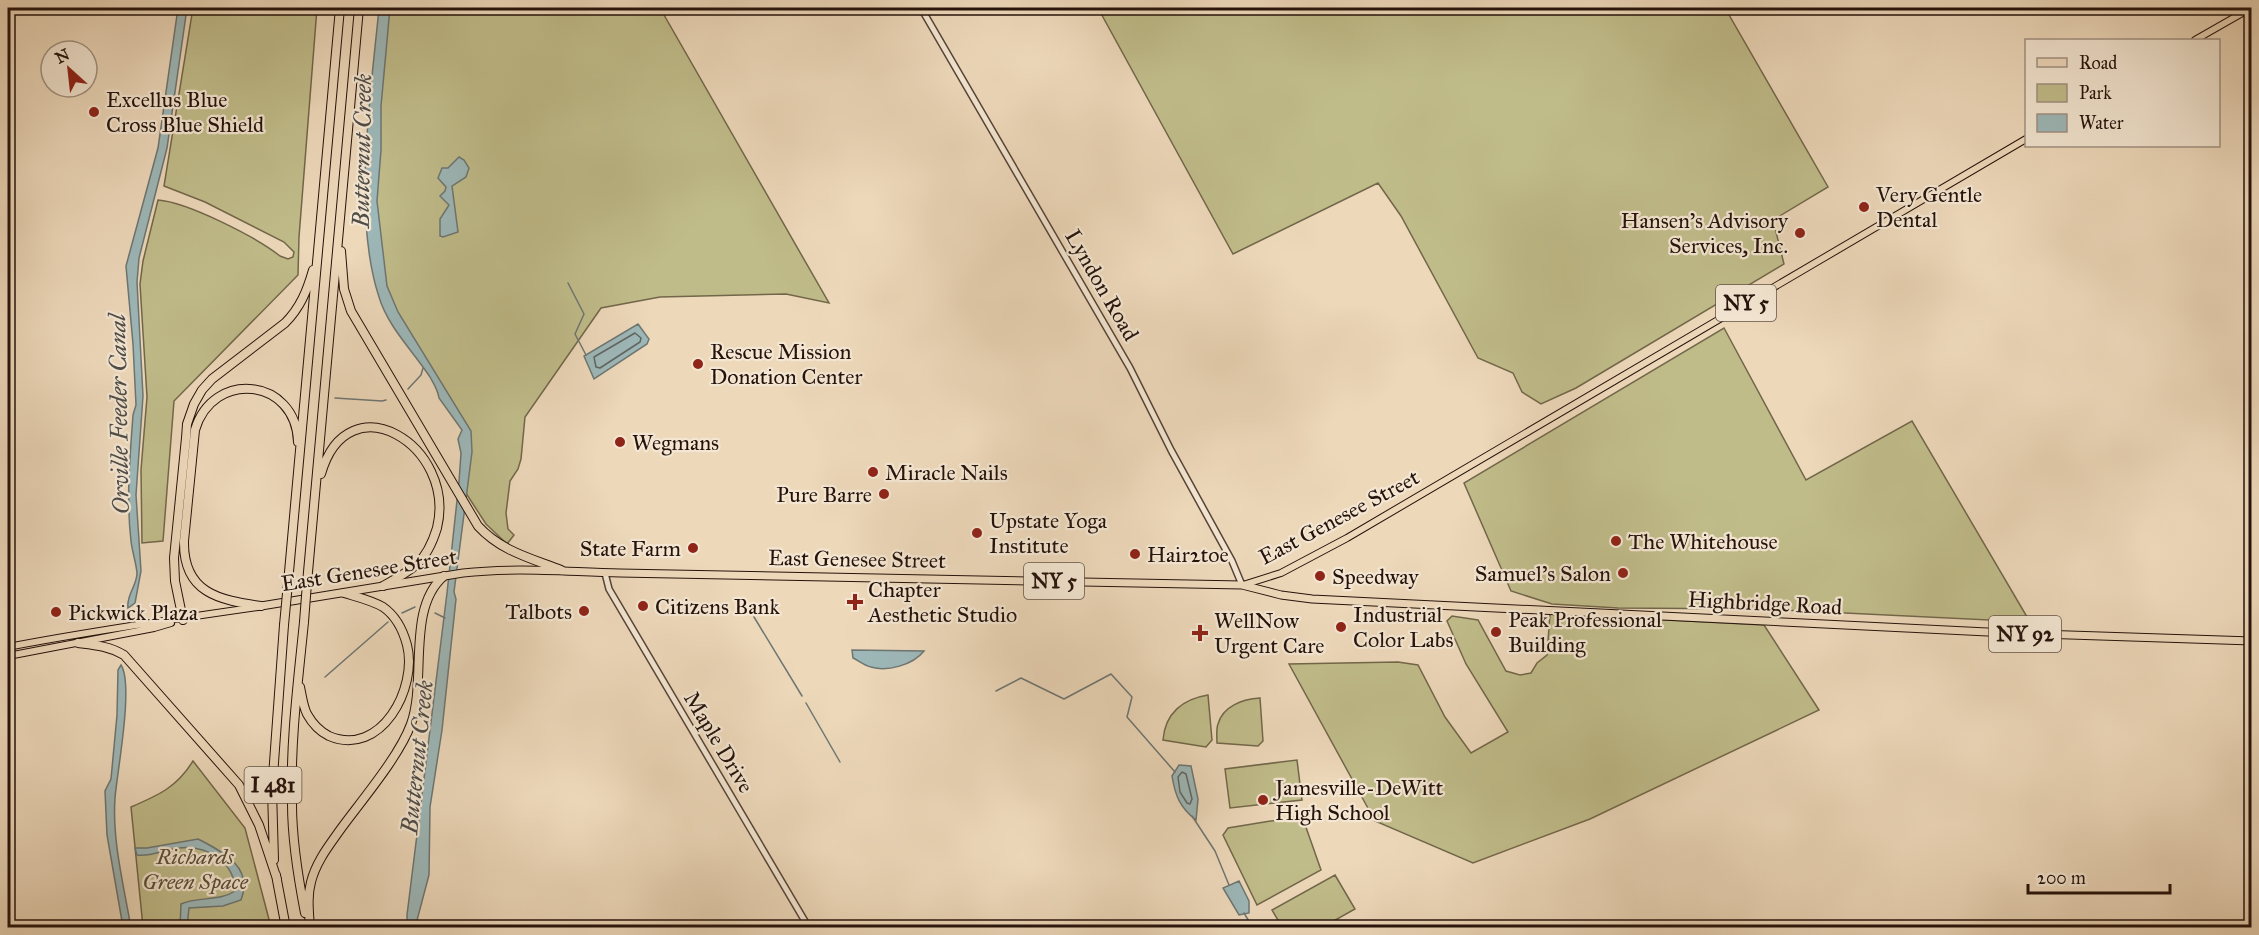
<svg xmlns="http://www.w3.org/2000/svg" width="2259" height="935" font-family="'IM FELL Great Primer',serif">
  <rect width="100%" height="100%" fill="#edd8ba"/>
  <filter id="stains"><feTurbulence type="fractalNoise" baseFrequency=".00333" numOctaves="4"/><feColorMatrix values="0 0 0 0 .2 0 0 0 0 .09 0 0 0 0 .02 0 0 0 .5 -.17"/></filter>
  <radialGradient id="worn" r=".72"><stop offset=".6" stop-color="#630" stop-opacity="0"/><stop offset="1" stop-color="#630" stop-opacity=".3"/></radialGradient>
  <!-- green -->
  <path fill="#c0bc8a" stroke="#72674a" stroke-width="1.5" d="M 193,8 L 317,8 L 299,237 L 298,275 L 174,401 L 163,541 L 142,543 L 141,470 L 147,397 L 140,284 L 143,261 L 158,200 C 187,202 256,237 280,256 L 288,259 L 293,257 L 294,252 L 284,242 L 205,202 L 164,186 Z
    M 383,8 L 660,8 L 829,303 L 786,294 L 660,297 L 601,308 L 525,417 L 521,459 L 518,469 L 510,481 L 506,513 L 508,529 L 514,535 L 507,544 L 486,524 L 462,487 L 463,425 L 386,299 L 372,216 Z
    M 1098,8 L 1725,8 L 1828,187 L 1773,220 L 1784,264 L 1576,388 L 1541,404 L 1522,392 L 1513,373 L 1478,358 L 1401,216 L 1378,183 L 1233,254 Z
    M 1724,328 L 1806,480 L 1912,421 L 2030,622 L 1760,609 L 1618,608 L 1552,604 L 1511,591 L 1464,483 Z
    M 1550,614 L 1764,625 L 1819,710 L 1590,819 L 1473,863 L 1375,821 L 1289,664 L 1398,662 L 1418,665 L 1445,717 L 1471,753 L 1508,732 L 1466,664 L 1447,621 L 1452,616 L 1478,620 L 1506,671 L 1520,675 L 1531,673 L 1537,663 L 1547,655 Z
    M 1208,695 L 1212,740 L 1206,747 L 1163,740 C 1165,713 1183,699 1208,695 Z
    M 1260,698 L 1263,741 L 1258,746 L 1217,743 C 1217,737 1216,729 1218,724 C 1223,706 1243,699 1260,698 Z
    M 1297,760 L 1302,800 L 1230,808 L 1225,769 Z
    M 193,761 L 245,828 L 271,927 L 143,927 L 131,807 C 159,795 177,787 193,761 Z
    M 1302,816 L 1321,870 L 1257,905 L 1223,835 L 1228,828 Z
    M 1335,875 L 1355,909 L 1323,927 L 1282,927 L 1272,910 Z"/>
  <!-- water -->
  <path fill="#9db8b9" stroke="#6d7673" stroke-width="1.5" d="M 178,8 L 187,8 L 167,148 L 139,258 L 137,282 L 143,396 L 136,495 L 141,571 L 135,603 L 128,608 C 126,595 137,586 137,573 C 136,562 132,551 131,541 C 126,498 130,457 133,415 L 136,405 L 133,344 L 126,266 L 158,148 Z
    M 379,8 L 390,8 L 381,106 L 381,150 L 377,201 L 387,286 L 398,312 L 471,431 L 472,452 L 454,592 L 456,599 L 442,730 L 430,807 L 429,875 L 415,928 L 407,927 L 407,915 L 447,593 L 459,482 L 461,453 L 458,439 L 462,430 L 439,398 C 438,390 434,384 430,377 C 413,351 388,327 379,297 C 352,215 371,93 379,8 Z
    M 459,157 L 464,160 L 469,168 L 466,177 L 452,186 L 458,232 L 443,237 L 440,236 L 440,219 L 449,205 L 440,196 L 445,191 L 446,187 L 438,178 L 442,168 L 448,168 Z
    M 638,324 L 649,339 L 647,344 L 594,379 L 584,356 Z
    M 852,650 L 924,651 C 913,665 887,672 871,667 C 865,666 859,661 853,658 Z
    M 121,665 C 134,685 117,772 115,798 C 112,841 124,886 131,928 L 123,927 L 107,835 L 105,791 L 111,779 L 117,715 L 118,670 Z
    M 1179,765 L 1191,766 L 1198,799 L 1196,820 C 1180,808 1175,795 1172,776 Z
    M 198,839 C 223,852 254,867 241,900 L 223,906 L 189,908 L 187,927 L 180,927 L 181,904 C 198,896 219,902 235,891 C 235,862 207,845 179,848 C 164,849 152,857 137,855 L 135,848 L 147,848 Z
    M 1239,881 L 1249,901 L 1249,913 L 1239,915 L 1223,888 Z"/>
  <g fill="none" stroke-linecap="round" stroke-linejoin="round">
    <!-- shore -->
    <path stroke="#616562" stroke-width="1.5" d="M 635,333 L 641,338 L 640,342 L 600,368 L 596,367 L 594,357 Z
      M 1182,772 L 1186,774 L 1192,799 L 1190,804 L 1187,803 L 1180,792 L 1178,777 Z"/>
    <!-- stream -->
    <path stroke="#6d7673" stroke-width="1.5" d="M 568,283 L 584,314 L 575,334 L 586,355
      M 408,389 L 421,375 L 423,368
      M 335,398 L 382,401 L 386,400
      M 402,613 L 415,607
      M 435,613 L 445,618
      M 754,617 L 802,696
      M 325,677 L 388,622
      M 996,691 L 1021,678 L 1064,699 L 1111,674 L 1132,697 L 1127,717 L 1175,772
      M 806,703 L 840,762
      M 1192,816 L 1215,851 L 1229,885
      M 1244,913 L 1253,928"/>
    <defs>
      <path id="tertiary" d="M 921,8 L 1130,368 L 1171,450 L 1232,561 L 1242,585
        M 605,573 L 609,589 L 809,928"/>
      <path id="primary" d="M 2195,40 L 2251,8
        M 1243,585 L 1281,573 L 1347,538 L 2026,139
        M 8,647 C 91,631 174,619 258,607
        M 8,656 L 154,628 L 171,623"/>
      <path id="trunk" d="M 261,606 L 463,573 C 515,567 567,572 620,573 L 1242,585 L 1281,595 L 1312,599 L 2008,633 L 2252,641"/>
      <path id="motorway" d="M 341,251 L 344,289 L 351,311 L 478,526 C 501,551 530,558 561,570
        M 321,474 C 348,379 457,446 437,528 C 433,541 427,555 417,564 C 407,573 394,580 383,586
        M 288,583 L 340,8
        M 307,583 L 359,8
        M 261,606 C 219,600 183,593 184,541 L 195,430 C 213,369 296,378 298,442
        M 183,620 L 175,581 L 174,558 L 186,438 L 187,424 L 194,404 L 202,390 L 212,379 L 285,323 C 300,308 307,291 313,270
        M 304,622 C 298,682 290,743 292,804 C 292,840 298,877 305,913
        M 78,643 C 95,645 109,646 124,655 L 239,785 L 259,825 L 277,879
        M 300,687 C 302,696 303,706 307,714 C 312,723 319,731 329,736 C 381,758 418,688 407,645 C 403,630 396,616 383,607 C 371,600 357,597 344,593
        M 274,860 L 272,790 L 284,625
        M 276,875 L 286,928
        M 310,928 C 309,912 307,897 311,882 C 316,862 328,847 340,830 C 361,801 399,757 411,724 C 427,681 406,608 444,576"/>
    </defs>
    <!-- tertiary casing -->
    <use href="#tertiary" stroke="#574437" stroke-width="8"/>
    <!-- primary casing -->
    <use href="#primary" stroke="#25120b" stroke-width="8"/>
    <!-- trunk casing -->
    <use href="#trunk" stroke="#25120b" stroke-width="9"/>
    <!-- motorway casing -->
    <use href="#motorway" stroke="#25120b" stroke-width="10"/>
    <!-- tertiary -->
    <use href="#tertiary" stroke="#f3e6d2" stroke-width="5"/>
    <!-- primary -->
    <use href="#primary" stroke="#edd8ba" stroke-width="6"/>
    <!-- trunk -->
    <use href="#trunk" stroke="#edd8ba" stroke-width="7"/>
    <!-- motorway -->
    <use href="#motorway" stroke="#edd8ba" stroke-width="8"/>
    <defs>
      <path id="motorway-bridge" d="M 304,622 L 307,583
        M 284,625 L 288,583"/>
    </defs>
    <!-- motorway-bridge casing -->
    <use href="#motorway-bridge" stroke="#25120b" stroke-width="10" stroke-linecap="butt"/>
    <!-- motorway-bridge -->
    <use href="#motorway-bridge" stroke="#edd8ba" stroke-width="8"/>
  </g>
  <!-- markers -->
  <g fill="#8f2418" stroke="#f3e6d2" stroke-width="2">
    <circle cx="94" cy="112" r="6"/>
    <circle cx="1864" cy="207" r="6"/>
    <circle cx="1800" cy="233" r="6"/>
    <circle cx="698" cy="364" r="6"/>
    <circle cx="620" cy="442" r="6"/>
    <circle cx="873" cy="472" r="6"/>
    <circle cx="884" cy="494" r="6"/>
    <circle cx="977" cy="533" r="6"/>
    <circle cx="1616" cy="541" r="6"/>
    <circle cx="693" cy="548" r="6"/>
    <circle cx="1135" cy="554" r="6"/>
    <circle cx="1623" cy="573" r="6"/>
    <circle cx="1320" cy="576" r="6"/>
    <path d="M852 593h6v6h6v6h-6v6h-6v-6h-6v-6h6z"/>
    <circle cx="643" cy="606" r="6"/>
    <circle cx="584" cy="611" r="6"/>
    <circle cx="56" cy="612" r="6"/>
    <circle cx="1341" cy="627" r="6"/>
    <circle cx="1496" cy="632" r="6"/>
    <path d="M1197 624h6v6h6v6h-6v6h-6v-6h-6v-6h6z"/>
    <circle cx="1263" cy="800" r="6"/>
  </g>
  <g text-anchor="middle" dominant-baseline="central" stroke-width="4.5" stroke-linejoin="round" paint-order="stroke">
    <!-- shield labels -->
    <g fill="#f3e6d2" stroke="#635247" stroke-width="1.5">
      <rect x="1716" y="285" width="60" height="36" rx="4.5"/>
      <rect x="1024" y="563" width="60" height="36" rx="4.5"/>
      <rect x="1989" y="616" width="72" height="36" rx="4.5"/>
      <rect x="244.5" y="767" width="57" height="36" rx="4.5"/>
    </g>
    <g font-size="21" font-weight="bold" fill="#25120b">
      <text x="1746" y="303">NY 5</text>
      <text x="1054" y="581">NY 5</text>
      <text x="2025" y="634">NY 92</text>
      <text x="273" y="785">I 481</text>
    </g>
    <!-- poi labels -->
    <g font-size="22" fill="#25120b" stroke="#f3e6d2" text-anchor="start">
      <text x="106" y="99">Excellus Blue<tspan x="106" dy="25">Cross Blue Shield</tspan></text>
      <text x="1876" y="194">Very Gentle<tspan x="1876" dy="25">Dental</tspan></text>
      <text x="1788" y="220" text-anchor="end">Hansen's Advisory<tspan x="1788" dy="25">Services, Inc.</tspan></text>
      <text x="710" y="351">Rescue Mission<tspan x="710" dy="25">Donation Center</tspan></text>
      <text x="632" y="442">Wegmans</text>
      <text x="885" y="472">Miracle Nails</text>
      <text x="872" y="494" text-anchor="end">Pure Barre</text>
      <text x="989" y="520">Upstate Yoga<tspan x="989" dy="25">Institute</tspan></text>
      <text x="1628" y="541">The Whitehouse</text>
      <text x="681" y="548" text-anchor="end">State Farm</text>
      <text x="1147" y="554">Hair2toe</text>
      <text x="1611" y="573" text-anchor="end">Samuel's Salon</text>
      <text x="1332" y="576">Speedway</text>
      <text x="868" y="589">Chapter<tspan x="868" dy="25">Aesthetic Studio</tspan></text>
      <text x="655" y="606">Citizens Bank</text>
      <text x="572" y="611" text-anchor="end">Talbots</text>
      <text x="68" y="612">Pickwick Plaza</text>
      <text x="1353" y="614">Industrial<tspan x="1353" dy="25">Color Labs</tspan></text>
      <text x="1508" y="619">Peak Professional<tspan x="1508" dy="25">Building</tspan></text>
      <text x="1214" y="620">WellNow<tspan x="1214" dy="25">Urgent Care</tspan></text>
      <text x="1275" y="787">Jamesville-DeWitt<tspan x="1275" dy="25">High School</tspan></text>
    </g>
    <!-- street labels -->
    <g font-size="22" fill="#25120b" stroke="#f3e6d2">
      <text transform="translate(1102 285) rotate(60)">Lyndon Road</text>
      <text transform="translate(1339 517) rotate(-28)">East Genesee Street</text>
      <text transform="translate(857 559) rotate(1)">East Genesee Street</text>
      <text transform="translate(369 570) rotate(-9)">East Genesee Street</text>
      <text transform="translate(1765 603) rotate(3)">Highbridge Road</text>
      <text transform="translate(719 742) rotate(59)">Maple Drive</text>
    </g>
    <!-- park labels -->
    <g font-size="22" font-style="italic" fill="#5b4e37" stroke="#f3e6d2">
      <text x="195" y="856">Richards<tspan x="195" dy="25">Green Space</tspan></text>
    </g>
    <!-- water labels -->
    <g font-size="24" font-style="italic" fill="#4f4c48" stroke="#f3e6d2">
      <text transform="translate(362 151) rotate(-89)">Butternut Creek</text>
      <text transform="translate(119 414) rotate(-91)">Orville Feeder Canal</text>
      <text transform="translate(417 757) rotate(-84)">Butternut Creek</text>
    </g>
  </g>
  <!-- margin -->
  <rect width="2259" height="935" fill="none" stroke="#edd8ba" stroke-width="30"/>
  <rect x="9" y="9" width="2241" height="917" fill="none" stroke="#25120b" stroke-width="3"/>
  <rect x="15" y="15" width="2229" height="905" fill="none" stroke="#25120b" stroke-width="1.5"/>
  <!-- legend -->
  <rect x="2025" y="39" width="195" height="108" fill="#f3e6d2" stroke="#a19182" stroke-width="1.5"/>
  <rect x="2037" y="58" width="30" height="9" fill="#edd8ba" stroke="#a19182" stroke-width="1.5"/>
  <text x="2079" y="69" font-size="18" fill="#25120b">Road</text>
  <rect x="2037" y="84" width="30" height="18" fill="#c0bc8a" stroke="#a19182" stroke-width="1.5"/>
  <text x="2079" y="99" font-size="18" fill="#25120b">Park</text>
  <rect x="2037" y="114" width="30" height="18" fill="#9db8b9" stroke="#a19182" stroke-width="1.5"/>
  <text x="2079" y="129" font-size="18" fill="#25120b">Water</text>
  <!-- north arrow -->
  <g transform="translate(69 69) rotate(333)"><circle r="28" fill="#f3e6d2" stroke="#a19182" stroke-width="1.5"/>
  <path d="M0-4.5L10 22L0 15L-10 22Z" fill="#8f2418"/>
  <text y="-9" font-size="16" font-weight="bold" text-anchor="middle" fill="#25120b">N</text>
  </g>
  <!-- scale -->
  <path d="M2028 884v9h142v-9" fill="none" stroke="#25120b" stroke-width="3"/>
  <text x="2037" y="884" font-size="18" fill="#25120b" stroke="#f3e6d2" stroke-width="4.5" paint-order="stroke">200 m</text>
  <rect width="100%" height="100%" filter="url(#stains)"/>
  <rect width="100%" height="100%" fill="url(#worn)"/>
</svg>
